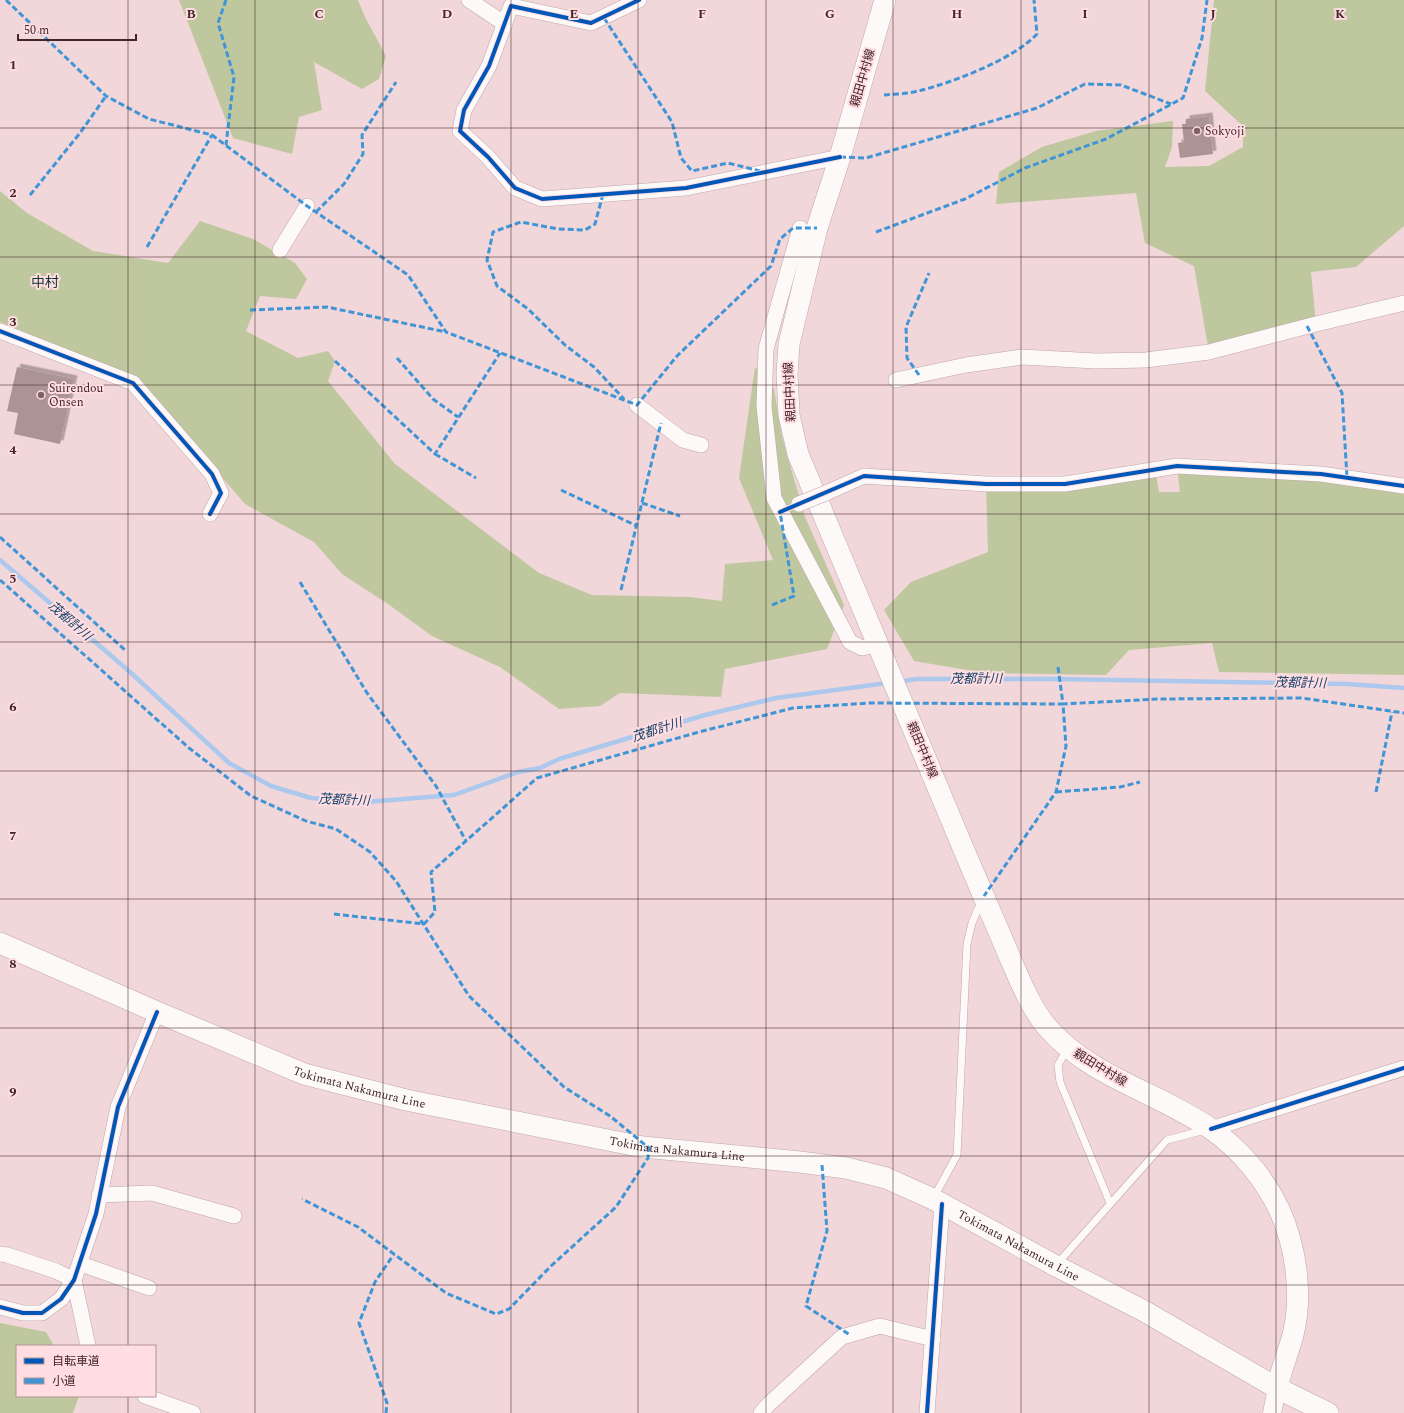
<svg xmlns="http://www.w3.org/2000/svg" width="1404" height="1413" font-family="Spectral,'Noto Sans JP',serif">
  <defs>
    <filter id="shadow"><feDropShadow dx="3.5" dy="-3.5" stdDeviation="0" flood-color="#0004"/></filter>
  </defs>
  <rect width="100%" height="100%" fill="#f1d6da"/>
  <!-- forest -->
  <path fill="#bfc79e" d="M 179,0 L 358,0 L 365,17 L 386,56 L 379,79 L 362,89 L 314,62 L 322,110 L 299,117 L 292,154 L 233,138 Z
    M 1214,0 L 1404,0 L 1404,226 L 1356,267 L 1311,272 L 1316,324 L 1209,352 L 1194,266 L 1145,243 L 1136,193 L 996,204 L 999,172 L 1042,147 L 1096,131 L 1173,121 L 1172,147 L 1165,167 L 1209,166 L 1243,147 L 1243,126 L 1205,91 Z
    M 0,191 L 27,213 L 93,251 L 168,263 L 200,221 L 253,239 L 295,263 L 307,279 L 296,299 L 260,296 L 246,331 L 298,358 L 328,351 L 335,361 L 328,381 L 395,464 L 539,573 L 592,595 L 690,597 L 722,601 L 725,564 L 773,560 L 739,478 L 755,367 L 774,389 L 782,437 L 805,517 L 844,605 L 827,649 L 725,669 L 721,697 L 620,693 L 600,706 L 559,709 L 500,667 L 432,636 L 388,604 L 342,574 L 314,542 L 245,504 L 137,379 L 0,322 Z
    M 1177,466 L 1404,486 L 1404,675 L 1219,672 L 1212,643 L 1129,650 L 1106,675 L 985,673 L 914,661 L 884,610 L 911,582 L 988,552 L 986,484 L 1155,469 L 1159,492 L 1180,492 Z
    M 0,1323 L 46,1332 L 54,1346 L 17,1346 L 17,1396 L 79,1396 L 73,1413 L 0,1413 Z"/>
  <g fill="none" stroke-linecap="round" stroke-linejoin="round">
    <!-- stream -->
    <path stroke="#acc8ed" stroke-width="4.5" d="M 0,560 L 130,672 L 229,763 L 271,786 L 311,798 L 366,802 L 454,795 L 518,772 L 540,768 L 559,759 L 705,715 L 776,698 L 887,683
      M 898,682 L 916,679 L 1055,679 L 1347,684 L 1404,688"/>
  </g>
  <!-- building -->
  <path fill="#ad9494" filter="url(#shadow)" d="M 1209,116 L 1213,154 L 1180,158 L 1178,143 L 1184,142 L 1182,124 L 1186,124 L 1186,119 Z
    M 17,367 L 74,379 L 60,444 L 14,434 L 18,413 L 7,411 Z"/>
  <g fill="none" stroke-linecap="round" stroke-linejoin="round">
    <defs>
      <path id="service" d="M 1068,1048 L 1058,1065 L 1060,1082 L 1110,1203
        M 934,1197 L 957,1155 L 967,944 L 972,923 L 981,902
        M 1057,1264 L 1167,1140 L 1205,1130"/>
      <path id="minor" d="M 469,0 L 505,24
        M 639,0 L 591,23 L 511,6 L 489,66 L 464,110 L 460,131 L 488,157 L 515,188 L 542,199 L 686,188 L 840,157
        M 800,228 L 766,349 L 764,406 L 774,498 L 850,642 L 862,648 L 877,645
        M 280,250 L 307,206
        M 0,331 L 133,383 L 212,474 L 221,493 L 210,514
        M 896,380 L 966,365 L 1022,357 L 1096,361 L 1146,360 L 1209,352 L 1316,324 L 1404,303
        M 637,405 L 683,440 L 701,445
        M 826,493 L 864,476 L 986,484 L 1065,484 L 1177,466 L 1321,474 L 1404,486
        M 1211,1129 L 1404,1068
        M 99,1195 L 152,1193 L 234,1216
        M 0,1254 L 7,1255 L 56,1271 L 74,1280 L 88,1346
        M 81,1264 L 149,1288
        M 0,1307 L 23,1313 L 42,1313 L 61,1299 L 74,1280 L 96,1214 L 118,1107 L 157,1012
        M 145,1396 L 193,1413
        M 761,1413 L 769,1404 L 842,1337 L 880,1326 L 933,1339
        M 927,1413 L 942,1204"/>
      <path id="tertiary" d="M 1272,1413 L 1277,1388"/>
      <g id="secondary">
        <path d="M 885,0 L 840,157 L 817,228 L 789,344 L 787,374 L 789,415 L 798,454 C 854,588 909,722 966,855 C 980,888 994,920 1008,953 C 1018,976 1030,1007 1047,1027 C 1091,1078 1158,1092 1211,1129 C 1240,1149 1264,1178 1279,1209 C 1296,1246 1303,1295 1293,1335 C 1288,1353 1281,1370 1277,1388"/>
        <path id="s1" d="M 0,943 L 157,1012 L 304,1074 L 406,1100 L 643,1147 L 800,1162 L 846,1168 L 886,1178 L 933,1199 L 1056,1266 L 1144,1311 L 1277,1388 L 1328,1413"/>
      </g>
    </defs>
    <!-- service casing -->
    <use href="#service" stroke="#c0a6aa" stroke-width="8"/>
    <!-- minor casing -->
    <use href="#minor" stroke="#c0a6aa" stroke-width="16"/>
    <!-- tertiary casing -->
    <use href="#tertiary" stroke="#c0a6aa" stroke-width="19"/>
    <!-- secondary casing -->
    <use href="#secondary" stroke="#c0a6aa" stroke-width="22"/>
    <!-- service -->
    <use href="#service" stroke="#fdf9f9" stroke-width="7"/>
    <!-- minor -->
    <use href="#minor" stroke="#fdf9f9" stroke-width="15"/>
    <!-- tertiary -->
    <use href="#tertiary" stroke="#fdf9f9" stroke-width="18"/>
    <!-- secondary -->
    <use href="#secondary" stroke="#fdf9f9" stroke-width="21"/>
    <defs>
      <path id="minor-bridge" d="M 799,504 L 826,493"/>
    </defs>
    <!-- minor-bridge casing -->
    <use href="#minor-bridge" stroke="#c0a6aa" stroke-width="16" stroke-linecap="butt"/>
    <!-- minor-bridge -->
    <use href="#minor-bridge" stroke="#fdf9f9" stroke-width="15"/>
    <!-- quiet -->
    <path stroke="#3f95d6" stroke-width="3" stroke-dasharray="6 3" stroke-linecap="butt" d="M 6,0 L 106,96 L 149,119 L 212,135 L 307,206 L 408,275 L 446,332 L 637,405 L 677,356 L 771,266 L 780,239 L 793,228 L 817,228
      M 226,0 L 218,23 L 234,77 L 226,145
      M 604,18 L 672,122 L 681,158 L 692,171 L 728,163 L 760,171
      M 884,95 C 895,94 907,94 918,91 C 952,83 1014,59 1037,34 L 1034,0
      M 840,157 L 866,158 L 1037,108 L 1085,84 L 1121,85 L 1171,104
      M 603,194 L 595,224 L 585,230 L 558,229 L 521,222 L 493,232 L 487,260 L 497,286 L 528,309 L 565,345 L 594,367 L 624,399
      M 30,195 L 80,133 L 106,96
      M 316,212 L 344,184 L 363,154 L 362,135 L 396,82
      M 876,232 L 965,199 L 1025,168 L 1106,139 L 1183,98 L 1202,38 L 1207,0
      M 147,247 L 212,135
      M 250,310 L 327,307 L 446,332
      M 1307,326 L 1342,393 L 1347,478
      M 397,358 L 433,399 L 458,417
      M 335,361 L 435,454 L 500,353
      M 919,375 L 907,358 L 906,327 L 929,273
      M 435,454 L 476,478
      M 561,490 L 637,526
      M 642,503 L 680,516
      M 0,537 L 125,650
      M 0,580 L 189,748 L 251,796 L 306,821 L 336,829 L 370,852 L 396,881 L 469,996 L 564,1087 L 610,1116 L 649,1148 L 648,1158 L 616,1207 L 551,1266 L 509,1309 L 496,1314 L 446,1293 L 358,1227 L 302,1199
      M 300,582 L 367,693 L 436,786 L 466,841
      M 621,590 L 661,423
      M 772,605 L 794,596 L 780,512
      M 1058,667 L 1063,704 L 1158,699 L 1302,698 L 1404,713
      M 1056,792 L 1120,787 L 1140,782
      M 1376,792 L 1392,712
      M 334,914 L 424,924 L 435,912 L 431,872 L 537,778 L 699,732 L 793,708 L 870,703 L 1063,704 L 1066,746 L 1056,792 L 984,896
      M 822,1165 L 827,1231 L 806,1306 L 850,1335
      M 386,1413 L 387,1403 L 359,1323 L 375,1282 L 394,1254"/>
    <defs>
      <path id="cycleway" d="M 639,0 L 591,23 L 511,6 L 489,66 L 464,110 L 460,131 L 488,157 L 515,188 L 542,199 L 686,188 L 840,157
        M 0,331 L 133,383 L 212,474 L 221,493 L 210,514
        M 780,512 L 864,476 L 986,484 L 1065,484 L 1177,466 L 1321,474 L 1404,486
        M 1211,1129 L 1404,1068
        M 0,1307 L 23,1313 L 42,1313 L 61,1299 L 74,1280 L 96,1214 L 118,1107 L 157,1012
        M 927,1413 L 942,1204"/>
    </defs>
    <!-- cycleway casing -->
    <use href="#cycleway" stroke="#ffdde1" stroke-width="6"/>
    <!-- cycleway -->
    <use href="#cycleway" stroke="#0057b8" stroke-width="4"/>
  </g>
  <!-- grid -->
  <path fill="none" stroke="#422429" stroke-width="1" stroke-opacity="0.55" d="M 128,0 L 128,1346M 255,0 L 255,1413M 383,0 L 383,1413M 511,0 L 511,1413M 638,0 L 638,1413M 766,0 L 766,1413M 893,0 L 893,1413M 1021,0 L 1021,1413M 1149,0 L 1149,1413M 1276,0 L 1276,1413M 0,128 L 1404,128M 0,257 L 1404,257M 0,385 L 1404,385M 0,514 L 1404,514M 0,642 L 1404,642M 0,771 L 1404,771M 0,899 L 1404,899M 0,1028 L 1404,1028M 0,1156 L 1404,1156M 0,1285 L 1404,1285M 128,1396 L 128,1413"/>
  <!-- markers -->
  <g fill="#7f6267" stroke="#ffdde1" stroke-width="1.5">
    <circle cx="1197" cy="131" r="4"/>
    <circle cx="41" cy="395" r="4"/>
  </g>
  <g text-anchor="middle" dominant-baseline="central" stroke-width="4" stroke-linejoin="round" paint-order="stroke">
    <!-- street labels -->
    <g font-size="12" fill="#422429" stroke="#ffdde1">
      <text transform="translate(863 78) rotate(-74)">親田中村線</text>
      <text transform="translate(790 392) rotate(-93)">親田中村線</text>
      <text transform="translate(922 750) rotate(67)">親田中村線</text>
      <text transform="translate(1100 1068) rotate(31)">親田中村線</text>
      <text stroke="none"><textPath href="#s1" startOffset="388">Tokimata Nakamura Line</textPath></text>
      <text stroke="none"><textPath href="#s1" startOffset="712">Tokimata Nakamura Line</textPath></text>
      <text stroke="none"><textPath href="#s1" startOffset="1072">Tokimata Nakamura Line</textPath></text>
    </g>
    <!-- poi labels -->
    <g font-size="12" fill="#422429" stroke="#ffdde1" text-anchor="start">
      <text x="1205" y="131">Sokyoji</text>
      <text x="49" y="388">Suirendou<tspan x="49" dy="14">Onsen</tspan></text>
    </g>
    <!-- water labels -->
    <g font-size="13" font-style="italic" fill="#15436b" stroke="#ffdde1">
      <text transform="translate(70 621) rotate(41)">茂都計川</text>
      <text x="976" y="679">茂都計川</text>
      <text transform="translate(1300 683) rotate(1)">茂都計川</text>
      <text transform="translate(657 730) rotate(-18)">茂都計川</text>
      <text transform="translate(344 800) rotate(2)">茂都計川</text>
    </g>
    <!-- quarter labels -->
    <g font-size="14" fill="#123533" stroke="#ffdde1">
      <text x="45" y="282">中村</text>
    </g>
  </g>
  <g font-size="13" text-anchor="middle" font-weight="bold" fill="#422429" stroke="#ffdde1" stroke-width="4" stroke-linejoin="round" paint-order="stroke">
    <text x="191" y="18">B</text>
    <text x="319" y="18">C</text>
    <text x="447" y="18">D</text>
    <text x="574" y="18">E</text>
    <text x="702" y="18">F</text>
    <text x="830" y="18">G</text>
    <text x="957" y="18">H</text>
    <text x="1085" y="18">I</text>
    <text x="1213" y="18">J</text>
    <text x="1340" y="18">K</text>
    <text x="13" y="69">1</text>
    <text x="13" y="197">2</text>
    <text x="13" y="326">3</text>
    <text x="13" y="454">4</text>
    <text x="13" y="583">5</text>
    <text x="13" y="711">6</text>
    <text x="13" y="840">7</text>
    <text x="13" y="968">8</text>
    <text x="13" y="1096">9</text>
  </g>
  <!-- legend -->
  <rect x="16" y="1345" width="140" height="52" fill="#ffdde1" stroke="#b39397"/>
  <rect x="24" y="1358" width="20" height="6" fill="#0057b8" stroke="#b39397"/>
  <text x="52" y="1365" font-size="12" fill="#422429">自転車道</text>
  <rect x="24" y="1378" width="20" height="6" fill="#3f95d6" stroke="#b39397"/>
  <text x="52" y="1385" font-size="12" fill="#422429">小道</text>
  <!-- scale -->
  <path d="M18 34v6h118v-6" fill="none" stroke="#422429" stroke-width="2"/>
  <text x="24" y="34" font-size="12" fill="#422429" stroke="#ffdde1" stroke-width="3" paint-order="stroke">50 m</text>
</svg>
